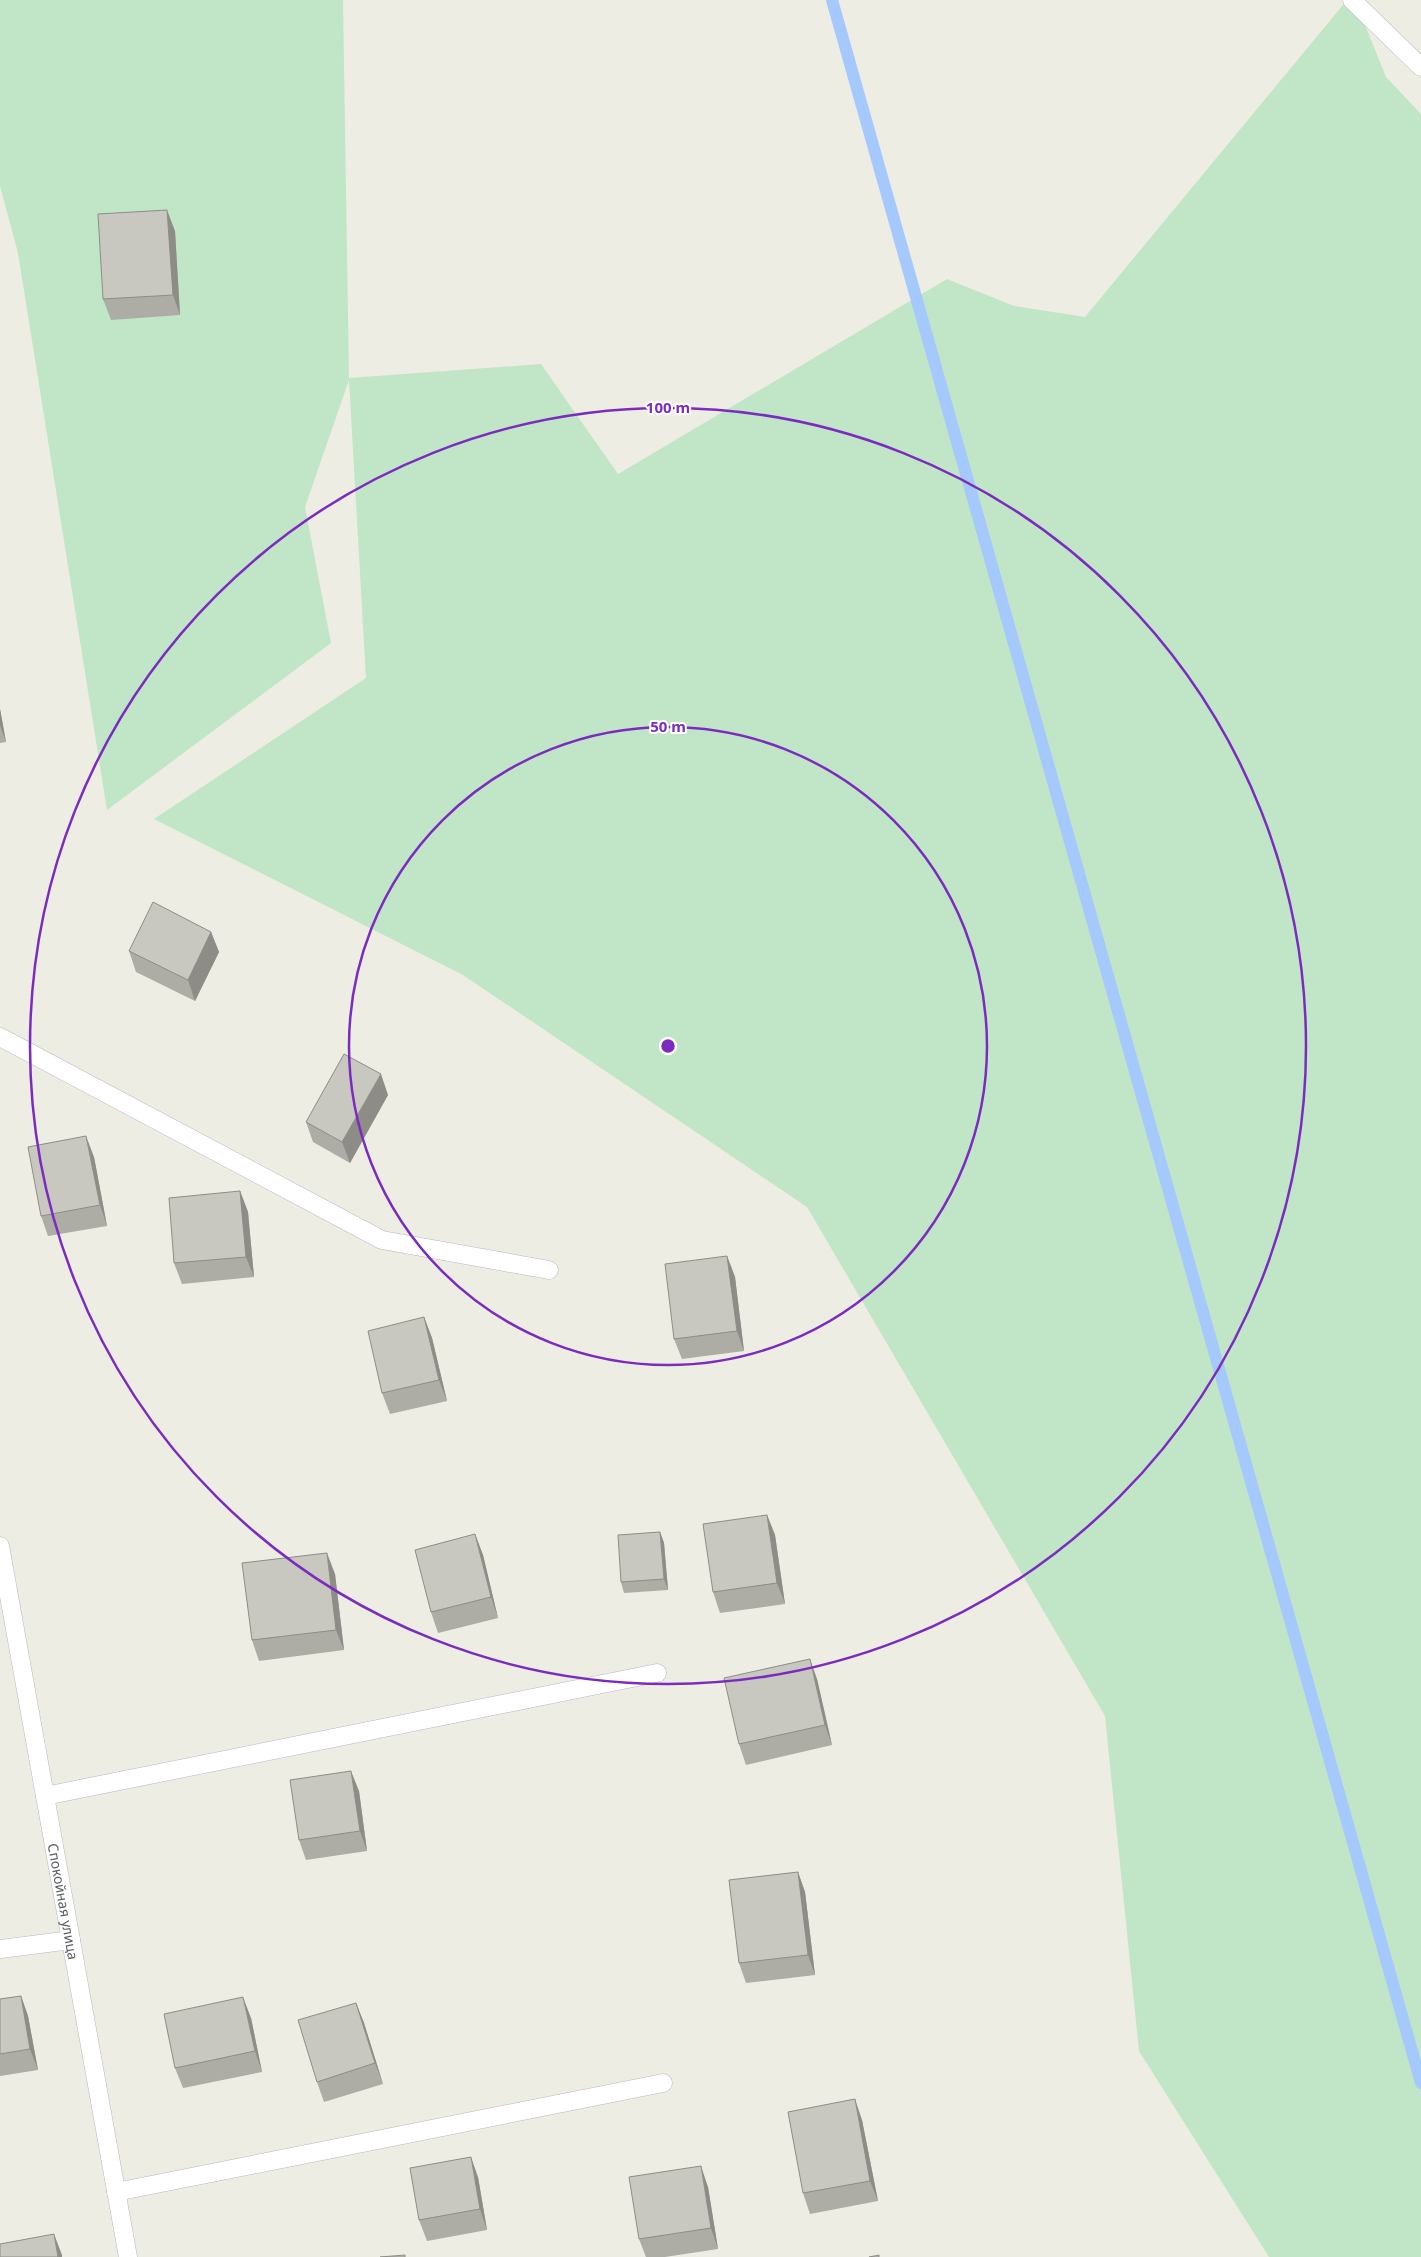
<svg xmlns="http://www.w3.org/2000/svg" width="1421" height="2257" font-family="'Noto Sans',sans-serif">
  <rect width="100%" height="100%" fill="#eeede4"/>
  <!-- green -->
  <path fill="#c1e5c7" d="M 0,0 L 343,0 L 349,378 L 541,364 L 618,474 L 947,279 L 1014,306 L 1085,317 L 1347,0 L 1355,0 L 1386,77 L 1421,114 L 1421,2257 L 1269,2257 L 1139,2051 L 1105,1716 L 807,1207 L 463,975 L 154,819 L 366,678 L 349,380 L 305,507 L 331,643 L 107,810 L 18,253 L 0,186 Z"/>
  <g fill="none" stroke-linecap="round" stroke-linejoin="round">
    <!-- stream -->
    <path stroke="#a5c8fd" stroke-width="12" d="M 832,0 L 1421,2083"/>
    <defs>
      <g id="lane">
        <path d="M 1352,0 L 1421,67"/>
        <path d="M 0,1037 L 382,1240 L 549,1270"/>
        <path id="s1" d="M 0,1546 L 128,2257"/>
        <path d="M 45,1796 L 657,1673"/>
        <path d="M 0,1949 L 71,1940"/>
        <path d="M 116,2192 L 663,2083"/>
      </g>
    </defs>
    <!-- lane casing -->
    <use href="#lane" stroke="#b6b8be" stroke-width="19"/>
    <!-- lane -->
    <use href="#lane" stroke="#fff" stroke-width="18"/>
  </g>
  <!-- wall -->
  <path fill="#adaca5" d="M 175,231 L 180,315 L 111,320 L 103,299 Z
    M 0,709 L 6,742 L 0,743 Z
    M 211,932 L 219,952 L 195,1001 L 136,972 L 129,951 Z
    M 388,1095 L 350,1163 L 313,1142 L 306,1122 Z
    M 94,1157 L 107,1226 L 48,1236 L 41,1216 Z
    M 240,1191 L 248,1212 L 254,1277 L 182,1284 L 174,1263 Z
    M 727,1256 L 735,1277 L 744,1351 L 682,1359 L 674,1339 Z
    M 424,1317 L 432,1338 L 447,1401 L 390,1414 L 382,1393 Z
    M 767,1515 L 775,1535 L 785,1604 L 720,1613 L 713,1592 Z
    M 660,1532 L 664,1543 L 668,1590 L 624,1593 L 621,1582 Z
    M 475,1534 L 483,1555 L 498,1618 L 438,1633 L 431,1612 Z
    M 335,1574 L 344,1650 L 259,1661 L 252,1640 Z
    M 817,1679 L 832,1745 L 746,1765 L 739,1744 Z
    M 359,1791 L 367,1851 L 306,1860 L 299,1840 Z
    M 798,1872 L 805,1892 L 815,1975 L 746,1983 L 739,1963 Z
    M 21,1996 L 28,2016 L 38,2070 L 0,2076 L 0,1999 Z
    M 356,2003 L 364,2023 L 383,2084 L 324,2102 L 317,2082 Z
    M 251,2018 L 262,2072 L 183,2088 L 175,2068 Z
    M 862,2120 L 878,2201 L 810,2214 L 803,2193 Z
    M 478,2177 L 487,2230 L 427,2241 L 419,2220 Z
    M 708,2187 L 718,2249 L 665,2257 L 646,2257 L 639,2239 Z"/>
  <!-- shaded-wall -->
  <path fill="#8d8c86" d="M 167,210 L 175,231 L 180,315 L 173,295 Z
    M 0,709 L 6,742 L 0,725 Z
    M 211,932 L 219,952 L 195,1001 L 188,980 Z
    M 381,1074 L 388,1095 L 350,1163 L 342,1142 Z
    M 86,1136 L 94,1157 L 107,1226 L 100,1205 Z
    M 240,1191 L 248,1212 L 254,1277 L 246,1257 Z
    M 727,1256 L 735,1277 L 744,1351 L 737,1331 Z
    M 424,1317 L 432,1338 L 447,1401 L 439,1380 Z
    M 767,1515 L 775,1535 L 785,1604 L 777,1583 Z
    M 660,1532 L 664,1543 L 668,1590 L 664,1579 Z
    M 475,1534 L 483,1555 L 498,1618 L 491,1597 Z
    M 327,1553 L 335,1574 L 344,1650 L 336,1630 Z
    M 810,1659 L 817,1679 L 832,1745 L 825,1725 Z
    M 351,1771 L 359,1791 L 367,1851 L 360,1831 Z
    M 798,1872 L 805,1892 L 815,1975 L 808,1955 Z
    M 21,1996 L 28,2016 L 38,2070 L 30,2049 Z
    M 243,1997 L 251,2018 L 262,2072 L 255,2051 Z
    M 356,2003 L 364,2023 L 383,2084 L 375,2063 Z
    M 855,2099 L 862,2120 L 878,2201 L 870,2181 Z
    M 471,2157 L 478,2177 L 487,2230 L 480,2209 Z
    M 701,2166 L 708,2187 L 718,2249 L 711,2228 Z
    M 54,2234 L 62,2255 L 62,2257 L 58,2257 Z"/>
  <!-- building -->
  <path fill="#c9c8c0" stroke="#8d8c86" d="M 167,210 L 173,295 L 103,299 L 98,214 Z
    M 153,902 L 211,932 L 188,980 L 129,951 Z
    M 344,1054 L 381,1074 L 342,1142 L 306,1122 Z
    M 86,1136 L 100,1205 L 41,1216 L 28,1147 Z
    M 240,1191 L 246,1257 L 174,1263 L 169,1198 Z
    M 727,1256 L 737,1331 L 674,1339 L 665,1264 Z
    M 424,1317 L 439,1380 L 382,1393 L 368,1331 Z
    M 767,1515 L 777,1583 L 713,1592 L 703,1524 Z
    M 660,1532 L 664,1579 L 621,1582 L 618,1535 Z
    M 475,1534 L 491,1597 L 431,1612 L 415,1550 Z
    M 327,1553 L 336,1630 L 252,1640 L 242,1563 Z
    M 810,1659 L 825,1725 L 739,1744 L 724,1678 Z
    M 351,1771 L 360,1831 L 299,1840 L 290,1780 Z
    M 798,1872 L 808,1955 L 739,1963 L 729,1880 Z
    M 21,1996 L 30,2049 L 0,2054 L 0,1999 Z
    M 243,1997 L 255,2051 L 175,2068 L 164,2014 Z
    M 356,2003 L 375,2063 L 317,2082 L 298,2020 Z
    M 855,2099 L 870,2181 L 803,2193 L 788,2112 Z
    M 471,2157 L 480,2209 L 419,2220 L 410,2168 Z
    M 701,2166 L 711,2228 L 639,2239 L 629,2177 Z
    M 54,2234 L 58,2257 L 0,2257 L 0,2244 Z
    M 405,2255 L 405,2257 L 380,2257 Z
    M 879,2255 L 879,2257 L 869,2257 Z"/>
  <!-- distance rings -->
  <g fill="none" stroke="#7b2cbf" stroke-width="2.5">
    <circle cx="668" cy="1046" r="319"/>
    <circle cx="668" cy="1046" r="638"/>
  </g>
  <g text-anchor="middle" dominant-baseline="central" stroke-width="4" stroke-linejoin="round" paint-order="stroke">
    <!-- street labels -->
    <g font-size="14" fill="#5c5e64" stroke="#fff">
      <text stroke="none"><textPath href="#s1" startOffset="361">Спокойная улица</textPath></text>
    </g>
  </g>
  <circle cx="668" cy="1046" r="8" fill="#7b2cbf" stroke="#fff" stroke-width="2.5"/>
  <g font-size="15" text-anchor="middle" font-weight="bold" fill="#7b2cbf" stroke="#fff" stroke-width="4" stroke-linejoin="round" paint-order="stroke">
    <text x="668" y="413">100 m</text>
    <text x="668" y="732">50 m</text>
  </g>
</svg>
